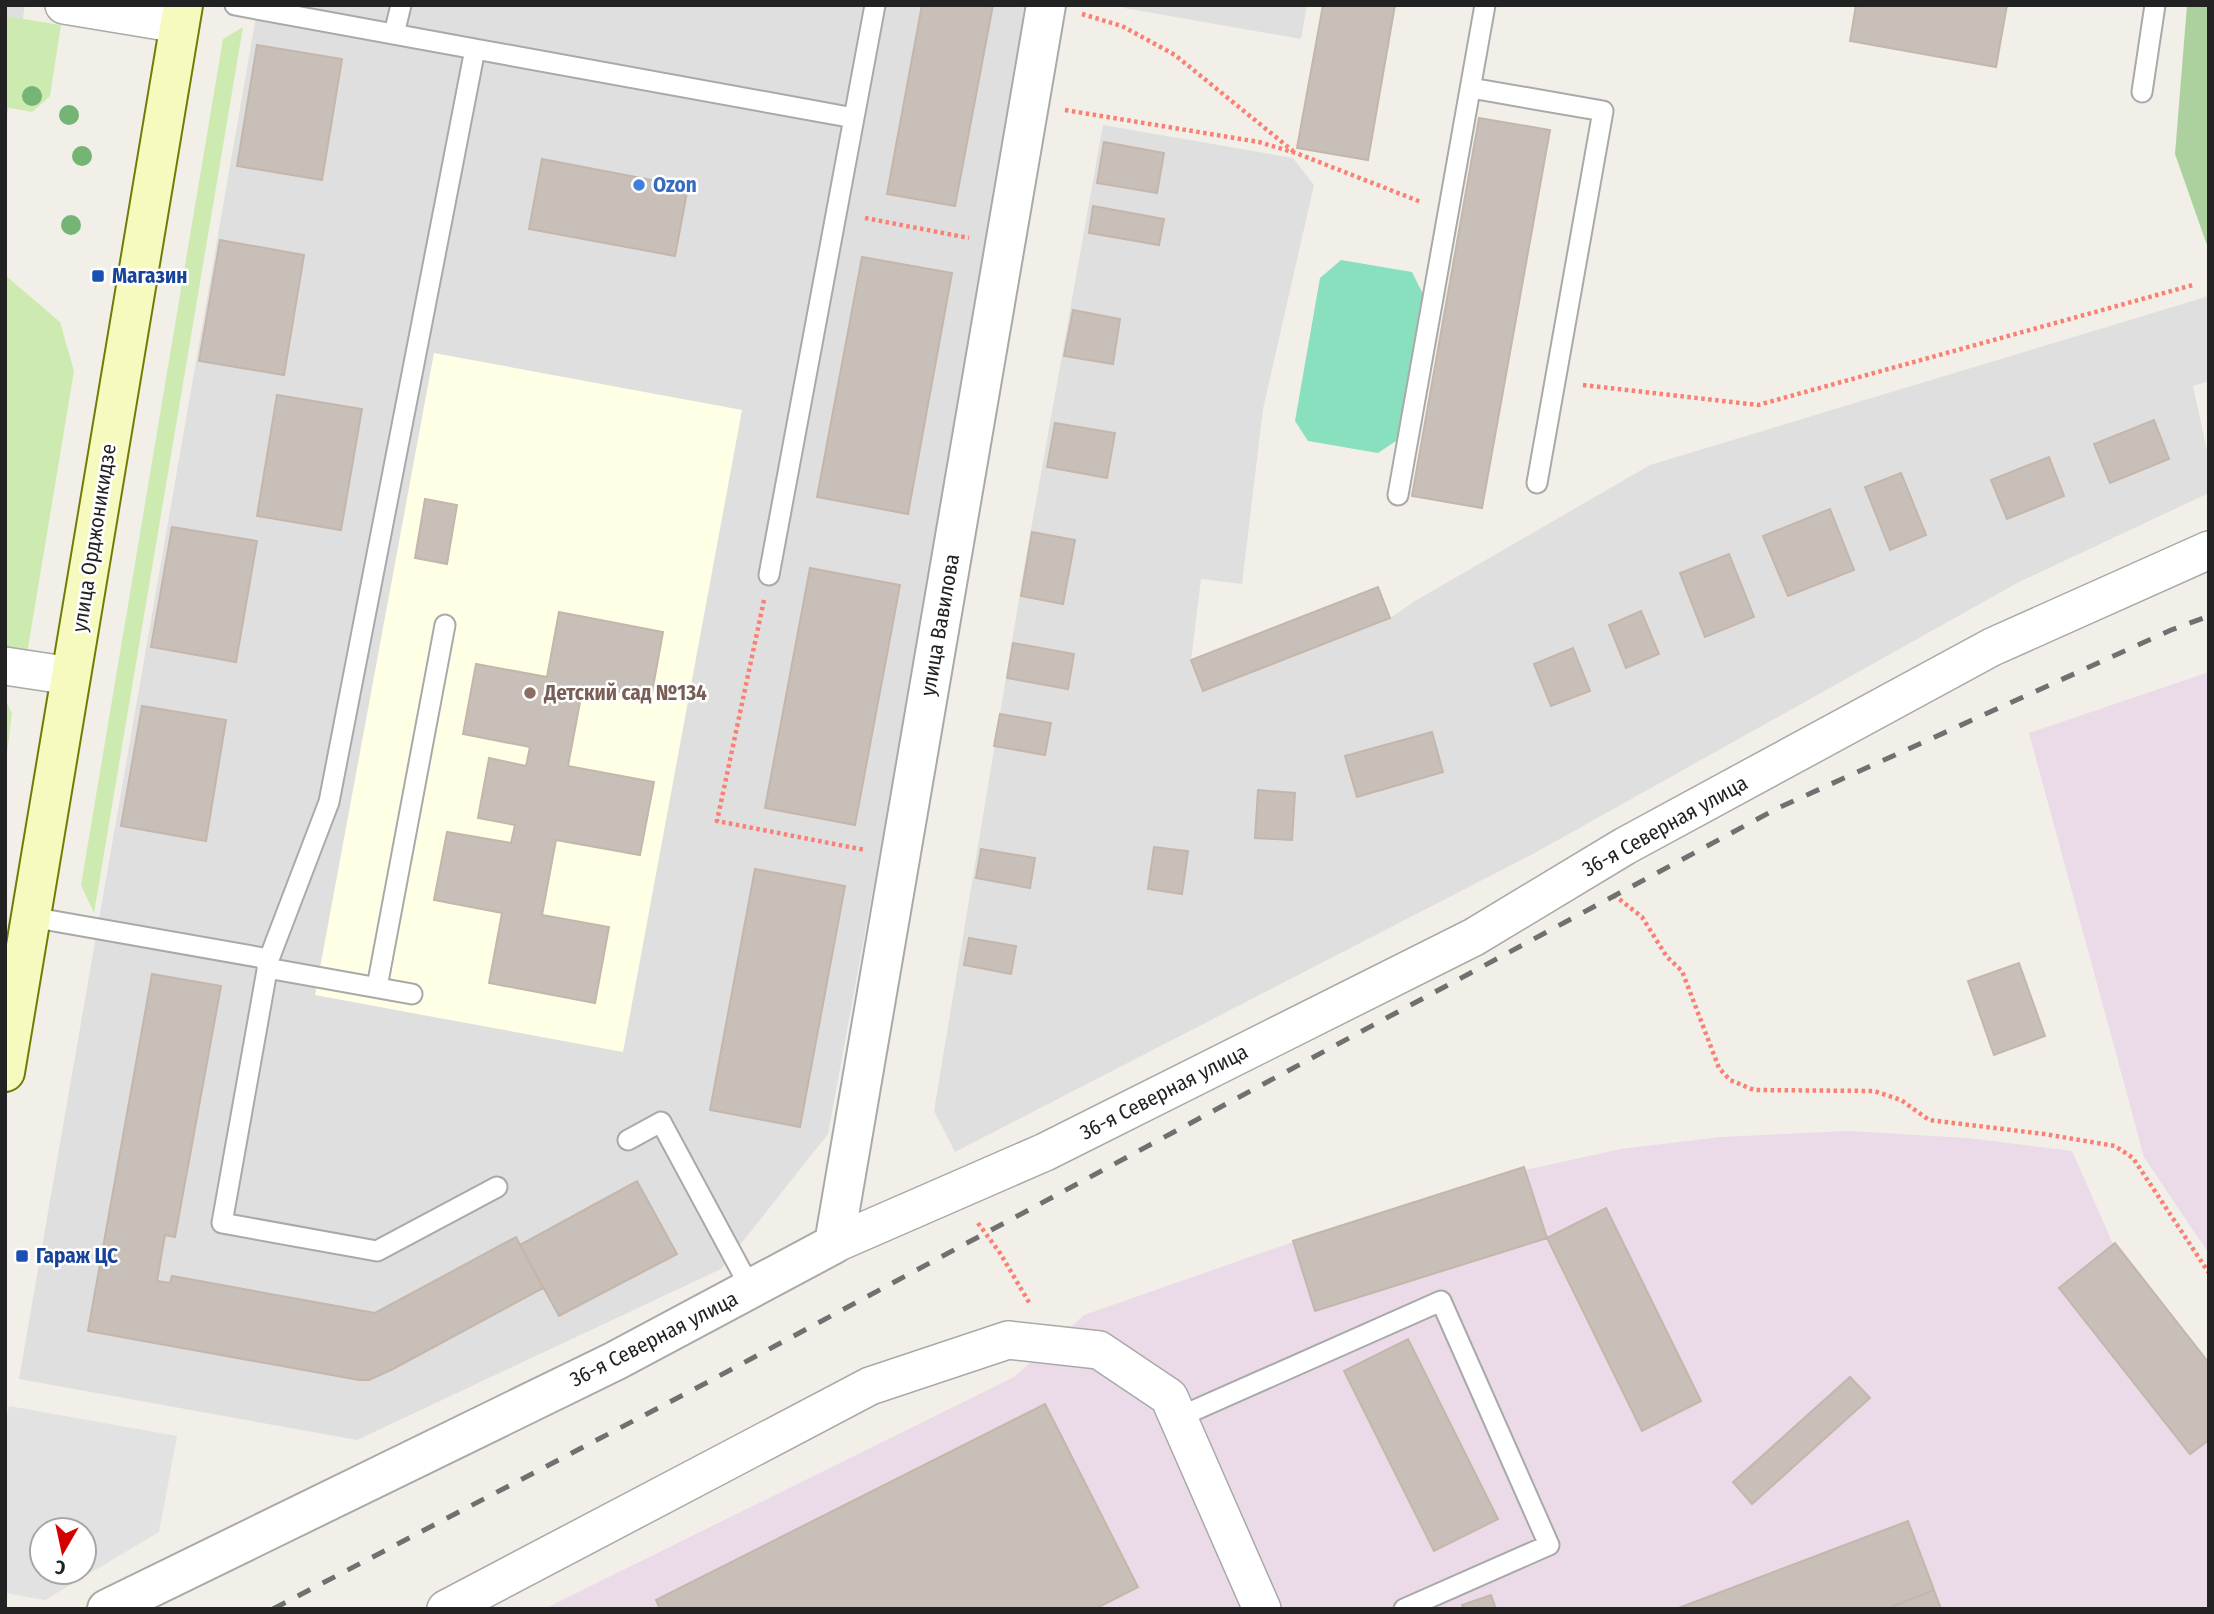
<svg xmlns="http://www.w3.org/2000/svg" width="2214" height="1614" font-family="'Fira Sans Condensed',sans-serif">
  <rect width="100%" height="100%" fill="#f2efe9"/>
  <!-- residential -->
  <path fill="#e0dfdf" d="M 5,5 L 25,5 L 5,128 Z
    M 258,5 L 1024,5 L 1000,198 L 828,1134 L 721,1269 L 357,1440 L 19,1379 Z
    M 1124,5 L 1307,5 L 1301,39 L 1124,8 Z
    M 1103,125 L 1293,158 L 1314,185 L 1263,409 L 1242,584 L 1201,579 L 1191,660 L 1203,691 L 1390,618 L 1415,601 L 1650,465 L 2209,296 L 2209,381 L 2193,386 L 2209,460 L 2209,493 L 2019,582 L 1533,854 L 955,1152 L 934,1111 L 1025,563 Z"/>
  <!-- industrial -->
  <path fill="#ebdbe8" d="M 2209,672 L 2209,1254 L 2144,1157 L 2029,733 Z
    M 1848,1131 L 1968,1138 L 2072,1151 L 2113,1244 L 2209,1367 L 2209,1609 L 544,1609 L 1014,1377 L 1084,1315 L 1293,1242 L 1525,1170 L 1621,1149 L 1720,1137 Z"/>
  <!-- education -->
  <path fill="#ffffe5" d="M 434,353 L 742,410 L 623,1052 L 315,995 Z"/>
  <!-- grass -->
  <path fill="#cdebb0" d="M 5,16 L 61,25 L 50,96 L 32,112 L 5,107 Z
    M 243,27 L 94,913 L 81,885 L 223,39 Z
    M 5,275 L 60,322 L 74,371 L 26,660 L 5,657 Z
    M 5,699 L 12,713 L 5,770 Z"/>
  <!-- forest -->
  <path fill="#add19e" d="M 2187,5 L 2209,5 L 2209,251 L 2175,154 Z"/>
  <!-- pitch -->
  <path fill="#88e0be" d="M 1341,260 L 1412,272 L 1424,296 L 1399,439 L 1378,453 L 1308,441 L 1295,421 L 1320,278 Z"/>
  <!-- parking -->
  <path fill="#e2e2e2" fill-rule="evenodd" d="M 9,1406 L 177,1436 L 159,1532 L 45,1600 L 5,1593 L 5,1426 ZM 42,1530 L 84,1530 L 84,1572 L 42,1572 Z"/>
  <!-- building -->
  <path fill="#c7bfb8" stroke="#c4b6ab" stroke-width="2" d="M 922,5 L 993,5 L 955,206 L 887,194 Z
    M 1323,5 L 1395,5 L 1368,160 L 1297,148 Z
    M 1856,5 L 2007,5 L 1996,67 L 1850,41 Z
    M 257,45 L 342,59 L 322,180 L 237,166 Z
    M 1479,118 L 1550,130 L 1482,508 L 1412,496 Z
    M 1104,142 L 1164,153 L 1157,193 L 1097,183 Z
    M 542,159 L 688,187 L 675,256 L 529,229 Z
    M 1093,206 L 1164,219 L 1159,245 L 1089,233 Z
    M 220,240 L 304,255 L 284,375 L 199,361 Z
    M 862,257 L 952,273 L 908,514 L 817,497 Z
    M 1073,310 L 1120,319 L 1113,364 L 1064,356 Z
    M 277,395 L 362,409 L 341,530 L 257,516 Z
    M 2154,420 L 2169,459 L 2110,483 L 2094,444 Z
    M 1055,423 L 1115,433 L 1107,478 L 1047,467 Z
    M 2049,457 L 2064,496 L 2007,519 L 1991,480 Z
    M 1901,473 L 1926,535 L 1890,550 L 1865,487 Z
    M 425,499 L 457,505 L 447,564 L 415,558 Z
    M 1830,509 L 1854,570 L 1788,596 L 1763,536 Z
    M 172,527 L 257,541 L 236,662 L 151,647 Z
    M 1032,532 L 1075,540 L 1063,604 L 1021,596 Z
    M 1729,554 L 1754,617 L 1705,637 L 1680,573 Z
    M 810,568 L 900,585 L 855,825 L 765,808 Z
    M 1378,587 L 1390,618 L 1203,691 L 1191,660 Z
    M 1641,611 L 1659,654 L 1626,668 L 1609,625 Z
    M 559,612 L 663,632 L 651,698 L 583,686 L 568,766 L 654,782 L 640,855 L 556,840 L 542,915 L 609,927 L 595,1003 L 489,983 L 502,913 L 434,900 L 447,832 L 511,843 L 515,825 L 478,818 L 489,758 L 526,766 L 530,747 L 463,734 L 476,664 L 547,677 Z
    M 1013,643 L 1074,654 L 1068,689 L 1007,678 Z
    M 1573,648 L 1590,691 L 1551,706 L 1534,664 Z
    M 142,706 L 226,720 L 206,841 L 121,826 Z
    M 1000,714 L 1051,723 L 1045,755 L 994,746 Z
    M 1432,732 L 1443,772 L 1357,797 L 1345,756 Z
    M 1258,790 L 1295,793 L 1292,840 L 1255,838 Z
    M 1154,847 L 1188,851 L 1182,894 L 1148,889 Z
    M 981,849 L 1035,858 L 1030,888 L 976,878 Z
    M 755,869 L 845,886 L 800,1127 L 710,1110 Z
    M 969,938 L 1016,946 L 1011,974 L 964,965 Z
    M 2019,963 L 2045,1036 L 1994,1055 L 1968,981 Z
    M 152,974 L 221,986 L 175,1237 L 165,1235 L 157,1281 L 170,1283 L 172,1276 L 375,1313 L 516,1237 L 543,1288 L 393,1369 L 369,1380 L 359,1380 L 88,1331 Z
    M 1524,1167 L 1547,1238 L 1315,1311 L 1293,1241 Z
    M 637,1181 L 677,1254 L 559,1316 L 520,1245 Z
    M 1606,1208 L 1701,1401 L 1642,1431 L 1547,1238 Z
    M 2115,1243 L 2209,1363 L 2209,1440 L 2190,1454 L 2059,1288 Z
    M 1408,1339 L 1498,1519 L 1434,1551 L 1344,1371 Z
    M 1850,1377 L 1870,1398 L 1752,1504 L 1733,1482 Z
    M 1045,1404 L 1138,1587 L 1095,1609 L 660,1609 L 656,1600 Z
    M 1908,1521 L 1934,1590 L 1886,1609 L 1676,1609 Z
    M 1934,1590 L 1941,1609 L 1886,1609 Z
    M 1491,1595 L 1496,1609 L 1464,1609 L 1462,1605 Z"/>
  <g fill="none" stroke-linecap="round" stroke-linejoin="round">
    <defs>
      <path id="service" d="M 235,5 L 475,49 L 329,802 L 269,959
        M 394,34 L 401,5
        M 475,49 L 854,118
        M 1471,88 L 1603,111 L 1537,483
        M 2142,92 L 2155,5
        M 1398,495 L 1485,5
        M 769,575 L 875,5
        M 31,917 L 269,959 L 222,1223 L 377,1251 L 497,1187
        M 267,968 L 412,994
        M 377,987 L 445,625
        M 628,1140 L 661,1122 L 751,1289
        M 1177,1418 L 1441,1301 L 1549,1545 L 1404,1609"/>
      <path id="minor" d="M 64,5 L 179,24
        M 5,666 L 71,676
        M 834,1244 L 1045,1152 L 1474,937 L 1625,846 L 1992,647 L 2209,550
        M 446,1609 L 870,1386 L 1008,1340 L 1099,1350 L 1169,1397 L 1262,1609"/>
      <path id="tertiary" d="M 107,1609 L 615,1361 L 834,1244 L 1046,5"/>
      <path id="secondary" d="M 5,1072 L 183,5"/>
    </defs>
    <!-- service casing -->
    <use href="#service" stroke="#a9a9a9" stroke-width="23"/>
    <!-- minor casing -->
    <use href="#minor" stroke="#a9a9a9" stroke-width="40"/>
    <!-- tertiary casing -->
    <use href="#tertiary" stroke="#a9a9a9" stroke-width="42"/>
    <!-- secondary casing -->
    <use href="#secondary" stroke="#707d05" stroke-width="42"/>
    <!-- path -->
    <path stroke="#fa8072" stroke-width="4.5" stroke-dasharray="3.5 3.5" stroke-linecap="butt" d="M 1082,14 L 1122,26 L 1175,55 L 1293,151
      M 1065,110 L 1259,142 L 1296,153 L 1421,202
      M 865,218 L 969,238
      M 1583,385 L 1758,405 L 2193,285
      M 764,600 L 717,821 L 865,850
      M 1614,895 L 1642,917 L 1667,957 L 1682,971 L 1719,1068 L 1730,1080 L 1754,1090 L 1874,1091 L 1901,1100 L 1929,1120 L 2044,1134 L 2115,1146 L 2133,1158 L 2209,1273
      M 978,1223 L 1000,1253 L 1030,1304"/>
    <!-- service -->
    <use href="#service" stroke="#fff" stroke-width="19"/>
    <!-- minor -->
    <use href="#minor" stroke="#fff" stroke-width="37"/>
    <!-- tertiary -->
    <use href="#tertiary" stroke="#fff" stroke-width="38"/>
    <!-- secondary -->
    <use href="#secondary" stroke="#f7fabf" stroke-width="38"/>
    <!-- rail -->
    <path stroke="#707070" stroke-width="5" stroke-dasharray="14 14" stroke-linecap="butt" d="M 273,1609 L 706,1383 L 1778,808 L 2171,630 L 2209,616"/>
  </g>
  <!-- trees -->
  <g fill="#74b475">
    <circle cx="32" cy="96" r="10"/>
    <circle cx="69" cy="115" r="10"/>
    <circle cx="82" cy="156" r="10"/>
    <circle cx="71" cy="225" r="10"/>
  </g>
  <!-- markers -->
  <circle fill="#3f7fe0" stroke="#fff" stroke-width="2.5" cx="639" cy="185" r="7"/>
  <g fill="#1a4fb4" stroke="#fff" stroke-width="2.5">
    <rect x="91" y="269" width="14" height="14" rx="3.5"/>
    <rect x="15" y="1249" width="14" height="14" rx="3.5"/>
  </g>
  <circle fill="#8d6e63" stroke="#fff" stroke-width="2.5" cx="530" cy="693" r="7"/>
  <g text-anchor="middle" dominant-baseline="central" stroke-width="5" stroke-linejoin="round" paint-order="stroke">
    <!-- shop labels -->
    <g font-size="21" font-weight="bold" fill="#366cbe" stroke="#fff" text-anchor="start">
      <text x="653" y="185">Ozon</text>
    </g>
    <!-- transit labels -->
    <g font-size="21" font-weight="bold" fill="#164399" stroke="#fff" text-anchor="start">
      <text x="112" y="276">Магазин</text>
      <text x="36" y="1256">Гараж ЦС</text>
    </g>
    <!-- street labels -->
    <g font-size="21" fill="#222" stroke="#fff">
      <text transform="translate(94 538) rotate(-81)">улица Орджоникидзе</text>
      <text transform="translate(940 625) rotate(-80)">улица Вавилова</text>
      <text transform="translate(1665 826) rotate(-29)">36-я Северная улица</text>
      <text transform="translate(1164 1092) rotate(-27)">36-я Северная улица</text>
      <text transform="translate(654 1339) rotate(-27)">36-я Северная улица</text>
    </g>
    <!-- education labels -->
    <g font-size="21" font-weight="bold" fill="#785e54" stroke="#fff" text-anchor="start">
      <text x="544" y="693">Детский сад №134</text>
    </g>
  </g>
  <!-- border -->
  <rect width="2214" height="1614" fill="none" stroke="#222222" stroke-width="14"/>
  <!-- north arrow -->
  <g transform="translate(63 1551) rotate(189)"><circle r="33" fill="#ffffff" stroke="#a7a7a7" stroke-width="2"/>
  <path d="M0-5L12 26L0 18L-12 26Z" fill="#d40000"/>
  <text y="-10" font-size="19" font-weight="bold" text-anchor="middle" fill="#222222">С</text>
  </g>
</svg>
